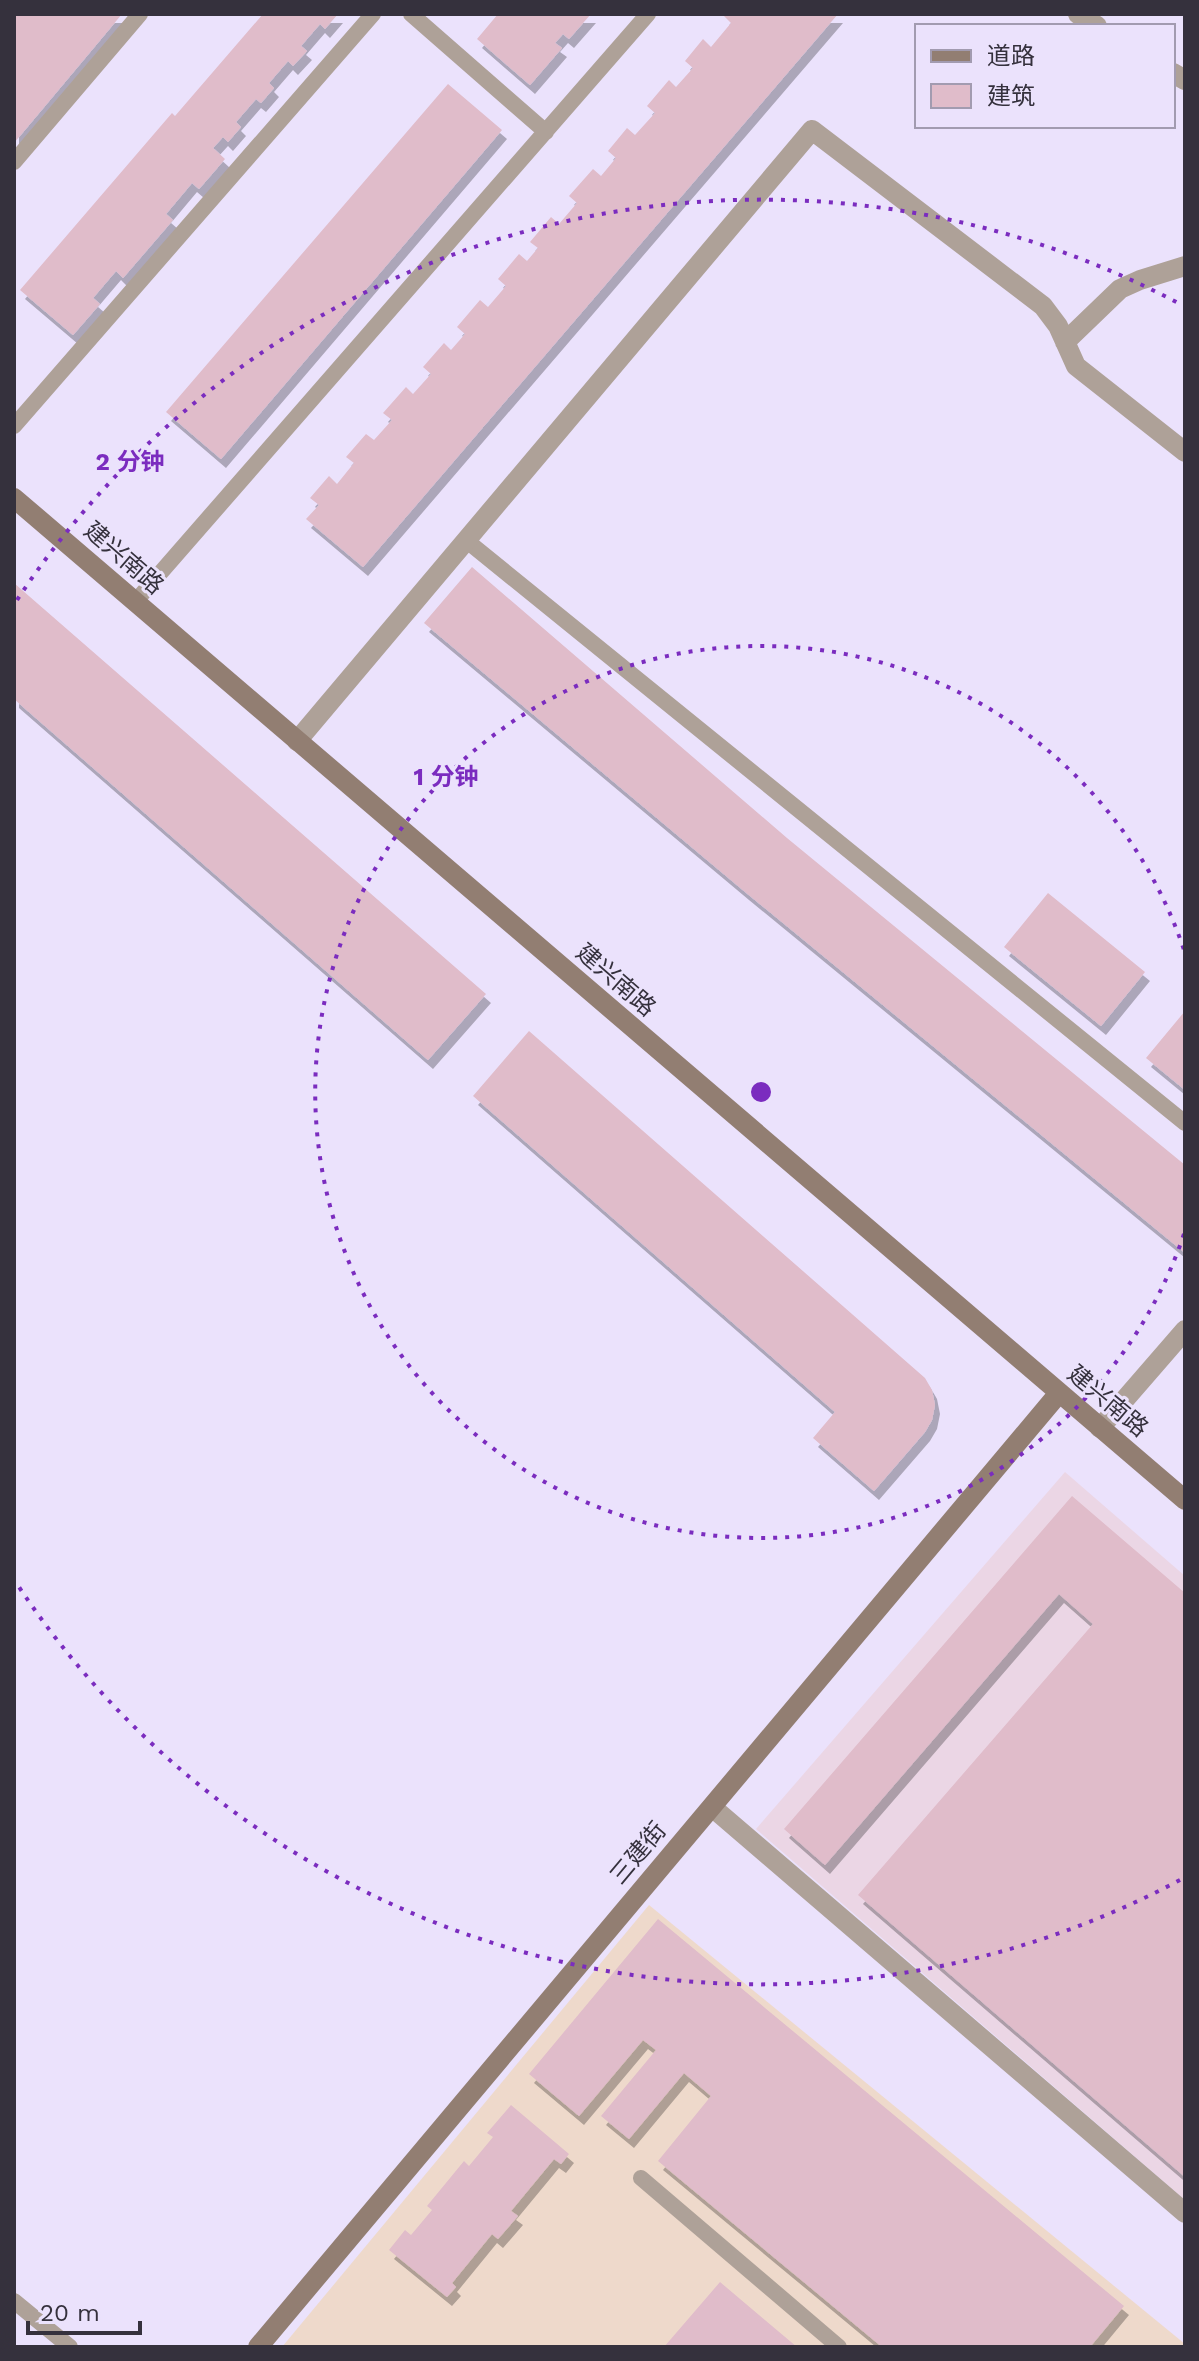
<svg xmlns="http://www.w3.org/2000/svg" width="1199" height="2361" font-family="'Work Sans','Noto Sans SC',sans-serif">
  <defs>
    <filter id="shadow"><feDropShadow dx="5" dy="9" stdDeviation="0" flood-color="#0004"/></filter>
  </defs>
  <rect width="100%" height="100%" fill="#ebe2fc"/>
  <!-- commercial -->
  <path fill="#ebd6e5" d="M 1065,1472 L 1185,1576 L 1185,2200 L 756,1829 Z"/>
  <!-- industrial -->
  <path fill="#eed9cb" d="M 649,1905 L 1185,2344 L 1185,2347 L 282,2347 Z"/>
  <!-- building -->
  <path fill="#e0bcca" filter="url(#shadow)" d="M 14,14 L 122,14 L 14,143 Z
    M 263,14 L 338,14 L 325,29 L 320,24 L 301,46 L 307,51 L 293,66 L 288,61 L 269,83 L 274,88 L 261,103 L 256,99 L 236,122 L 241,127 L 228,142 L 223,137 L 213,148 L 225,159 L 199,189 L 192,183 L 166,214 L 173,220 L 123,278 L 116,271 L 93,298 L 100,304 L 73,335 L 20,290 L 172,113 L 175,116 Z
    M 498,14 L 591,14 L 569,39 L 563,34 L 555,43 L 562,48 L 530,85 L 477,39 Z
    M 726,14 L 838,14 L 363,567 L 306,519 L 319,505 L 310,498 L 329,476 L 337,484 L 354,463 L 346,457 L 366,434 L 374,440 L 392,420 L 383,413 L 406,387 L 413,394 L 431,374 L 423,367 L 444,343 L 451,350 L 465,334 L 457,327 L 480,300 L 488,307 L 506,286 L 498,279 L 519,254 L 527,261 L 538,248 L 530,242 L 551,217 L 559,224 L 577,203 L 569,196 L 593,169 L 601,176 L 616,158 L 608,151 L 627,128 L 635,135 L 655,113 L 647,106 L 669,80 L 676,87 L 693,68 L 685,61 L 703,39 L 711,47 L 731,23 L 724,16 Z
    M 448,84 L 502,130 L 221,459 L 166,412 Z
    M 472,567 L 787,838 L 1185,1165 L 1185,1253 L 744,891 L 424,623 Z
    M 14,583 L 486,994 L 428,1060 L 14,699 Z
    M 1048,893 L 1145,972 L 1101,1026 L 1004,947 Z
    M 1185,1011 L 1185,1090 L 1146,1058 Z
    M 529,1031 L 925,1378 L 932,1390 L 935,1405 L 932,1420 L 925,1432 L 874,1491 L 813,1438 L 835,1412 L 473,1096 Z
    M 1072,1496 L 1185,1593 L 1185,2177 L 858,1895 L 1093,1624 L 1059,1594 L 825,1865 L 784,1829 Z
    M 658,1919 L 1124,2306 L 1090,2347 L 882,2347 L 658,2161 L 711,2096 L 684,2073 L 629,2139 L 601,2116 L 656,2050 L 643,2040 L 579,2116 L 529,2074 Z
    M 511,2105 L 569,2154 L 561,2164 L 554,2159 L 511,2211 L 518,2216 L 498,2239 L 492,2234 L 452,2283 L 456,2287 L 447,2297 L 389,2250 L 405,2230 L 411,2235 L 432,2210 L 427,2206 L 464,2161 L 469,2166 L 493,2137 L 487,2133 Z
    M 720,2282 L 797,2347 L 664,2347 Z"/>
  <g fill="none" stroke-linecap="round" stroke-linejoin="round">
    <!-- lane -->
    <path stroke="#aea198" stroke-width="16" d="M 411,14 L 546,132
      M 14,162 L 140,14
      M 14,426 L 373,14
      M 467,541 L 1185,1123
      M 135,602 L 648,14
      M 641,2178 L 839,2347
      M 14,2301 L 70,2347"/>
    <!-- street -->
    <path stroke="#aea198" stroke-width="20" d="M 1078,14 L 1097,26
      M 1173,73 L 1185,80
      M 1065,342 L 1120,289 L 1140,280 L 1185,266
      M 297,741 L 812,130 L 1043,306 L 1058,326 L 1076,366 L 1185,452
      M 1100,1428 L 1185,1330
      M 712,1807 L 1185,2213"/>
    <!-- secondary -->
    <path stroke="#927e72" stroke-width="20" d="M 14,498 L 1185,1500
      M 258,2347 L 1059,1393"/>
  </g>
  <!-- distance rings -->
  <g fill="none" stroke="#7b2cbf" stroke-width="4" stroke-dasharray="4 8">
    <path d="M1184 1234A446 446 0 1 1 1184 950"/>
    <path d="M1180 1880A892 892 0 0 1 17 1584M17 600A892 892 0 0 1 1180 304"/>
  </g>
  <g text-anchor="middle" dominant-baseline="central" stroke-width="6" stroke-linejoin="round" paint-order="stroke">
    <!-- street labels -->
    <g font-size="24" fill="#35313d" stroke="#ebe2fc">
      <text transform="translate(124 558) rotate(41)">建兴南路</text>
      <text transform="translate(616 980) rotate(41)">建兴南路</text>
      <text transform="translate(1108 1401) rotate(40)">建兴南路</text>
      <text transform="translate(638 1853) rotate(-50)">三建街</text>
    </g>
  </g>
  <circle cx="761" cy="1092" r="12" fill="#7b2cbf" stroke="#ebe2fc" stroke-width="4"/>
  <g font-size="24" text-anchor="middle" font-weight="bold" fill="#7b2cbf" stroke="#ebe2fc" stroke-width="6" stroke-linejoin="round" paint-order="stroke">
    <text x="130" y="470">2 分钟</text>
    <text x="446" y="785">1 分钟</text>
  </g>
  <!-- border -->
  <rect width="1199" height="2361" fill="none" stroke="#35313d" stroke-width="32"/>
  <!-- legend -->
  <rect x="915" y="24" width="260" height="104" fill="#ebe2fc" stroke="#a29bb0" stroke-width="2"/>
  <rect x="931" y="50" width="40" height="12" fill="#927e72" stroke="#a29bb0" stroke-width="2"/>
  <text x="987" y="64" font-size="24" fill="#35313d">道路</text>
  <rect x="931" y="84" width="40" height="24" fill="#e0bcca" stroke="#a29bb0" stroke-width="2"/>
  <text x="987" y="104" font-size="24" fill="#35313d">建筑</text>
  <!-- scale -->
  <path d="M28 2321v12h112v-12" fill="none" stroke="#35313d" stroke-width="4"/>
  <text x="40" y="2321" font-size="24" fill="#35313d" stroke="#ebe2fc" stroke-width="6" paint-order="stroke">20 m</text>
</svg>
